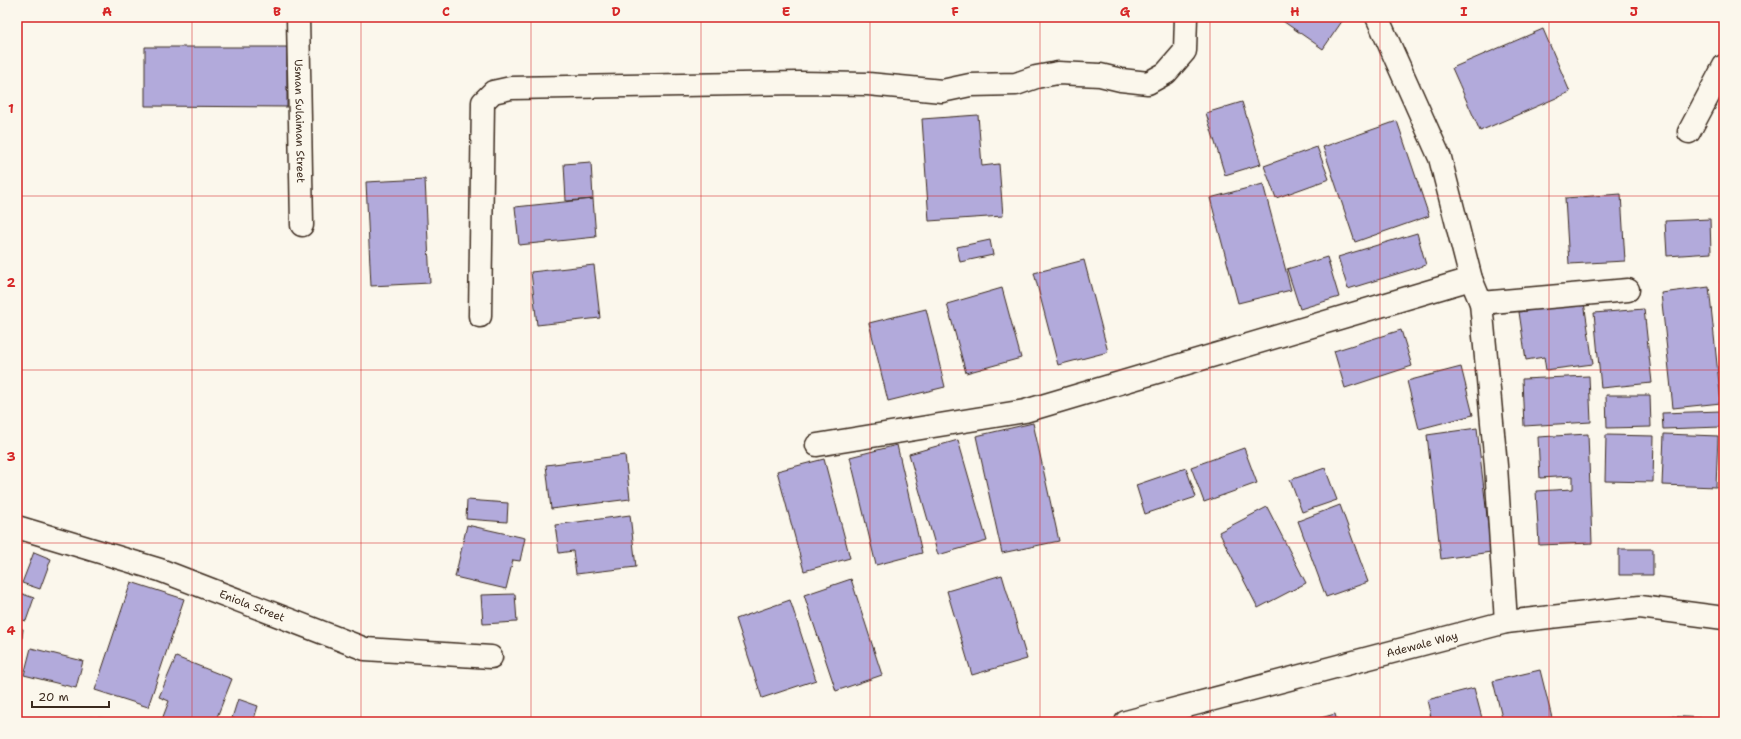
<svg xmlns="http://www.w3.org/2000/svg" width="1741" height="739" font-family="'Shantell Sans',sans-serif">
  <rect width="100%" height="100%" fill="#fbf7ec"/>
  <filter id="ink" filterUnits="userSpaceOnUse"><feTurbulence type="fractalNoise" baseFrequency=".025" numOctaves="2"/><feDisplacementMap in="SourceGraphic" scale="8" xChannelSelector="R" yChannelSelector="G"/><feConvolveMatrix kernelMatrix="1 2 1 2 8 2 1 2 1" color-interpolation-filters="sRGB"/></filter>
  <g filter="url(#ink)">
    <!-- building -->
    <path fill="#b2aadb" stroke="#3b2a1e" d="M 1277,17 L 1345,17 L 1323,49 Z
      M 1543,29 L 1570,92 L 1480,131 L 1452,68 Z
      M 145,47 L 287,47 L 287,107 L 145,106 Z
      M 1242,102 L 1261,164 L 1225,175 L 1206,113 Z
      M 978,115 L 982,166 L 999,164 L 1003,216 L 929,221 L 922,119 Z
      M 1397,121 L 1429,216 L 1355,242 L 1323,147 Z
      M 1317,147 L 1329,179 L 1276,198 L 1264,166 Z
      M 591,162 L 593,199 L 566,201 L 564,164 Z
      M 425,179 L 430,283 L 371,286 L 366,182 Z
      M 1263,184 L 1291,290 L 1238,303 L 1210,198 Z
      M 1621,194 L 1625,261 L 1569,264 L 1565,198 Z
      M 593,199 L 596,237 L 519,245 L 515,207 Z
      M 1710,219 L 1711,253 L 1667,256 L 1665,221 Z
      M 1417,233 L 1426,265 L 1348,289 L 1338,257 Z
      M 990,240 L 993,255 L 960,262 L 957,247 Z
      M 1724,247 L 1724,283 L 1720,283 Z
      M 1327,257 L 1339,297 L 1300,309 L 1287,269 Z
      M 1084,260 L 1108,352 L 1058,365 L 1034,273 Z
      M 594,265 L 600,318 L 537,325 L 531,272 Z
      M 1709,287 L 1721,403 L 1673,408 L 1661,293 Z
      M 1002,288 L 1021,358 L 966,373 L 947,304 Z
      M 1584,302 L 1593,364 L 1546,370 L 1544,357 L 1526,360 L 1519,312 Z
      M 926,309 L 945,387 L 888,401 L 869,323 Z
      M 1644,309 L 1652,383 L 1601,388 L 1594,313 Z
      M 1401,330 L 1412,366 L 1345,388 L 1334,351 Z
      M 1461,367 L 1473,415 L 1419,429 L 1407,381 Z
      M 1589,376 L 1591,422 L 1524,426 L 1522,379 Z
      M 1606,395 L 1650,395 L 1651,427 L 1607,428 Z
      M 1721,411 L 1721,427 L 1663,429 L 1662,413 Z
      M 1033,423 L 1059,541 L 1002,553 L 976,436 Z
      M 1477,428 L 1491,552 L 1441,559 L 1427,435 Z
      M 1588,434 L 1592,543 L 1539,545 L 1536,491 L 1573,489 L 1573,476 L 1540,478 L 1538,437 Z
      M 1664,434 L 1718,436 L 1716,487 L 1662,485 Z
      M 1606,435 L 1654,436 L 1653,482 L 1605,481 Z
      M 958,440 L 987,541 L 938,555 L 909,454 Z
      M 897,445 L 922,553 L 876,565 L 850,457 Z
      M 1244,448 L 1257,483 L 1204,502 L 1191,467 Z
      M 625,455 L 630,499 L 551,509 L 546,465 Z
      M 824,459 L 850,558 L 804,571 L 777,471 Z
      M 1186,468 L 1196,497 L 1145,514 L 1136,485 Z
      M 1325,468 L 1337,500 L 1302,512 L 1290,480 Z
      M 467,500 L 508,503 L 507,522 L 466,519 Z
      M 1340,505 L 1368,582 L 1326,597 L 1298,521 Z
      M 1267,507 L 1306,583 L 1258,608 L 1219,532 Z
      M 630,515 L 636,567 L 576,574 L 573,551 L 559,553 L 555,525 Z
      M 467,525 L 525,538 L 520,561 L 513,560 L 506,589 L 455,577 Z
      M 1619,549 L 1653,549 L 1653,575 L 1619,575 Z
      M 34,552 L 51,559 L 40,589 L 22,583 Z
      M 1002,575 L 1027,659 L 972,675 L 947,591 Z
      M 851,579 L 882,675 L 836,691 L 804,595 Z
      M 131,582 L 184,599 L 148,707 L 95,690 Z
      M 17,592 L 34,598 L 26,621 L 17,618 Z
      M 515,594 L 517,622 L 483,624 L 481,595 Z
      M 790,600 L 816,680 L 762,698 L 736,619 Z
      M 17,628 L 23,629 L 19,666 L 17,666 Z
      M 31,648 L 83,661 L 76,688 L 24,675 Z
      M 176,657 L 232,679 L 215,722 L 161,722 L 169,701 L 159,697 Z
      M 1540,670 L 1553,722 L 1503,722 L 1493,681 Z
      M 1474,688 L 1483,722 L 1432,722 L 1427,700 Z
      M 238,699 L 258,706 L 253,722 L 245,722 L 232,718 Z
      M 1335,714 L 1337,722 L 1306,722 Z
      M 1668,716 L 1702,718 L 1703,722 L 1669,722 Z
      M 90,717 L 138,722 L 89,722 Z"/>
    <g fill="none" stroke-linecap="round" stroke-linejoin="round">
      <defs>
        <g id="street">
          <path id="s1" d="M 298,17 L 302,225"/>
          <path d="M 1377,17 L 1440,158 L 1471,279 L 1481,303 L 1496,466 L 1506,622"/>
          <path d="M 1689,132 L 1724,66"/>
          <path d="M 1481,303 L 1628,290"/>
          <path d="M 480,316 L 483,102 L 493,92 L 511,88 L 799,83 L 868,84 L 942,91 L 970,85 L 1016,84 L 1036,77 L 1058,73 L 1100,75 L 1121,80 L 1148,83 L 1166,73 L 1185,51 L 1186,17"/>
          <path d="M 817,445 L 1025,411 L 1471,279"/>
          <path id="s2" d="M 17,527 L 160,570 L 365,649 L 491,657"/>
          <path id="s3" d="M 1126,722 L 1506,622 L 1640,607 L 1724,618"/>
        </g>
      </defs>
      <!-- street casing -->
      <use href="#street" stroke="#3b2a1e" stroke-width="25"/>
      <!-- street -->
      <use href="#street" stroke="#fbf7ec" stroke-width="22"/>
    </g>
  </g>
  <!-- grid -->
  <path fill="none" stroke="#d62828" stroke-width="1" stroke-opacity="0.55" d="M 192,17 L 192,722M 361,17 L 361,722M 531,17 L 531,722M 701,17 L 701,722M 870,17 L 870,722M 1040,17 L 1040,722M 1210,17 L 1210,722M 1380,17 L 1380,722M 1549,17 L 1549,722M 17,196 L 1724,196M 17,370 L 1724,370M 17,543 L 1724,543"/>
  <g text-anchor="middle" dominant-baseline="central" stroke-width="3" stroke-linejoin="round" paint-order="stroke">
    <!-- street labels -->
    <g font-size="11" fill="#3b2a1e" stroke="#fbf7ec">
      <text stroke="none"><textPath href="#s1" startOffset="104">Usman Sulaiman Street</textPath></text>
      <text stroke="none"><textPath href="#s2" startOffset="248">Eniola Street</textPath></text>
      <text stroke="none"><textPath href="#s3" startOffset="306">Adewale Way</textPath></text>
    </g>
  </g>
  <!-- margin -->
  <rect width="1741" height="739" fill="none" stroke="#fbf7ec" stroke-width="44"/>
  <!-- scale -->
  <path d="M32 701v6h77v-6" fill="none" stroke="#3b2a1e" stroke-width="2"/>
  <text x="38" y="701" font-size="12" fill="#3b2a1e" stroke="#fbf7ec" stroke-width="3" paint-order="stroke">20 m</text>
  <rect x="22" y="22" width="1697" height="695" fill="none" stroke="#d62828" stroke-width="1.5"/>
  <g font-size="13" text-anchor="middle" font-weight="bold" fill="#d62828">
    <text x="107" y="16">A</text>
    <text x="277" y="16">B</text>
    <text x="446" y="16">C</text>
    <text x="616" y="16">D</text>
    <text x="786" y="16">E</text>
    <text x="955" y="16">F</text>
    <text x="1125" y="16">G</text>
    <text x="1295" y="16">H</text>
    <text x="1464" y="16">I</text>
    <text x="1634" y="16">J</text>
    <text x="11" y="113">1</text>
    <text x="11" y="287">2</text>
    <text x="11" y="461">3</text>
    <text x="11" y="635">4</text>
  </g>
</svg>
